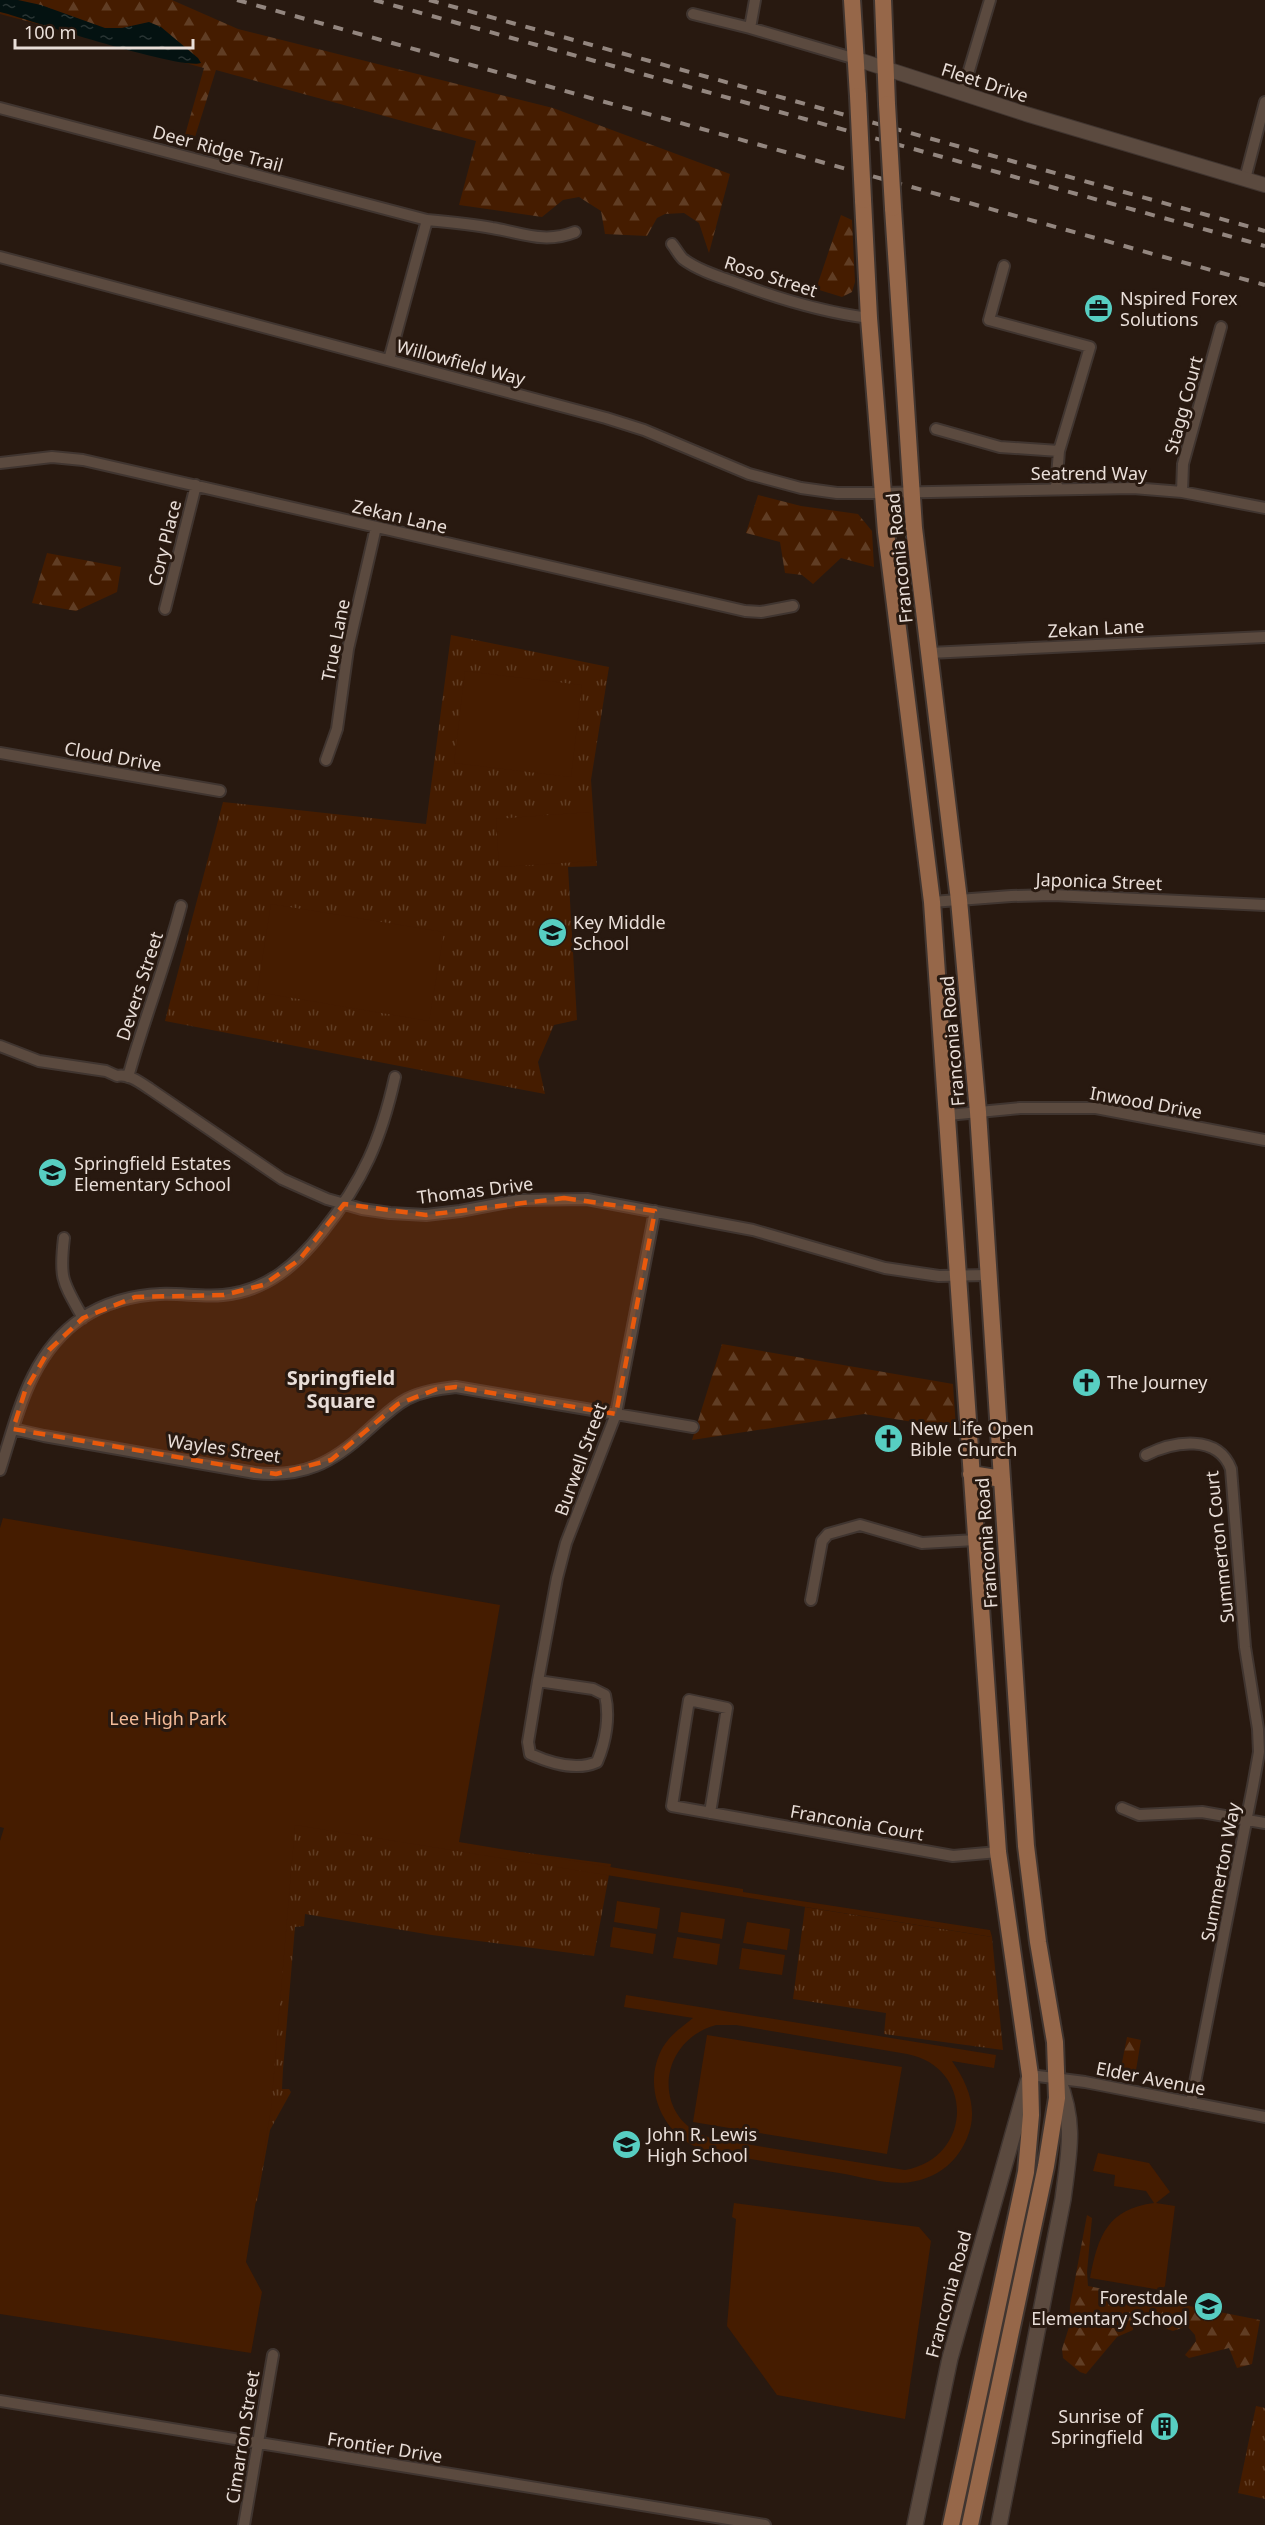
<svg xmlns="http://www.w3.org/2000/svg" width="1265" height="2525" font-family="'Noto Sans',sans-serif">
  <defs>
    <pattern id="grass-tufts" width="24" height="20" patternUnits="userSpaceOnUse" patternTransform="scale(1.5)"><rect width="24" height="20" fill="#451c00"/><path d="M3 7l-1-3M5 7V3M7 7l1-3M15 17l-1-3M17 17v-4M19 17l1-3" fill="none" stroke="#603d24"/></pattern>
    <pattern id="forest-firs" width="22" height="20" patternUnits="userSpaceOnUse" patternTransform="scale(1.5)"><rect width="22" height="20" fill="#451c00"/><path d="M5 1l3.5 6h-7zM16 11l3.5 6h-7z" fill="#603d24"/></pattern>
    <pattern id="water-ripples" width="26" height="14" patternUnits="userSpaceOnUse" patternTransform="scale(1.5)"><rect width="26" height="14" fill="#041211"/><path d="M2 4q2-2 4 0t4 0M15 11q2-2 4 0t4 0" fill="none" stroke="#293433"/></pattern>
  </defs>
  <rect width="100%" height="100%" fill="#281910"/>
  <!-- grass -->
  <path fill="url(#grass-tufts)" d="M 451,635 L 609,667 L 591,780 L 597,866 L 568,867 L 577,1020 L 554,1025 L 538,1062 L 545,1094 L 165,1021 L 223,802 L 426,824 Z
    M 48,1790 L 611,1864 L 594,1956 L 432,1935 L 305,1914 L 304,1926 L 295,1927 L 283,2069 L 282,2089 L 289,2089 L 291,2092 L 270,2130 L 257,2201 L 254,2204 Z
    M 805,1907 L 992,1937 L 1003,2050 L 884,2034 L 886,2013 L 793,1999 Z
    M 1256,2406 L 1265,2408 L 1265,2499 L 1238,2493 Z"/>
  <!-- forest -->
  <path fill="url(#forest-firs)" d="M 0,0 L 172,0 L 238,29 L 553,108 L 730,174 L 709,253 L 699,223 L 684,213 L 665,214 L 657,218 L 647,236 L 605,234 L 601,211 L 579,197 L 563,200 L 542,217 L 459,205 L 476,141 L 216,70 L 195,137 L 185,135 L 204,68 L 0,14 Z
    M 841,215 L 852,220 L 855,282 L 852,292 L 842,297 L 816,289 Z
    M 758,495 L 801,506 L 858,514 L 872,531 L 874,567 L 841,558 L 813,584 L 802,575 L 785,573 L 780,542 L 746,533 Z
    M 47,553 L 121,567 L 117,592 L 76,611 L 32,603 Z
    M 722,1344 L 953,1384 L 956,1429 L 864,1414 L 692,1440 Z
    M 1127,2037 L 1141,2040 L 1135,2076 L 1120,2073 Z
    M 1087,2215 L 1092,2218 L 1087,2272 L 1088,2286 L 1260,2320 L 1252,2364 L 1237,2368 L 1229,2348 L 1189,2358 L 1185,2355 L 1196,2341 L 1195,2335 L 1187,2326 L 1173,2331 L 1167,2329 L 1159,2317 C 1151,2316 1144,2319 1136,2318 L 1133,2321 L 1133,2330 L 1117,2337 L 1086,2374 L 1080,2372 L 1063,2358 L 1062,2349 L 1069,2327 L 1070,2306 Z"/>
  <!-- green -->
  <path fill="#451c00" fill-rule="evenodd" d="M 465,671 L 582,685 L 571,777 L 454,763 Z
    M 590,812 L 593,861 L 499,867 L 496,819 Z
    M 271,904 L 444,932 L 429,1021 L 257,992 Z
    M 3,1518 L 500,1605 L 459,1842 L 743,1889 L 743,1892 L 990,1930 L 992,1937 L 295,1825 L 271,2109 L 246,2262 L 262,2292 L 251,2353 L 0,2314 L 0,1841 L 4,1828 L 0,1827 L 0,1528 Z
    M 617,1901 L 660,1908 L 657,1929 L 614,1922 Z
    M 681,1912 L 725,1919 L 722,1939 L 678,1932 Z
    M 747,1922 L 790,1929 L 787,1950 L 743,1943 Z
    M 613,1927 L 656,1934 L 653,1954 L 610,1947 Z
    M 677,1937 L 720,1944 L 717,1965 L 673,1958 Z
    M 742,1948 L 785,1955 L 782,1975 L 739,1969 Z
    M 626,1995 L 996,2055 L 994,2068 L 952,2061 C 968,2084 979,2110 967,2138 C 958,2160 940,2176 916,2181 C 892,2187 863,2177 839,2173 C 795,2166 751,2160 707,2151 C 663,2139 640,2087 663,2047 C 671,2034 682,2027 693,2018 L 624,2007 ZM 716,2025 L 736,2025 L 907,2054 C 975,2067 973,2158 905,2170 L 715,2139 C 651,2124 655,2042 716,2025 Z
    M 707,2035 L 902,2067 L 887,2154 L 693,2122 Z
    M 1098,2153 L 1149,2163 L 1170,2192 L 1156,2203 L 1175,2206 L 1165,2286 L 1161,2290 L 1090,2278 C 1098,2235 1108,2209 1154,2203 L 1146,2191 L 1114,2186 L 1115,2175 L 1093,2171 Z
    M 734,2203 L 919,2227 L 931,2241 L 905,2419 L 777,2395 L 727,2326 L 736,2219 L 732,2217 Z"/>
  <!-- water -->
  <path fill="url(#water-ripples)" d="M 0,0 L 18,0 L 41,5 L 105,28 L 122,28 L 149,22 L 161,27 L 198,58 L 201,63 C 181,70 37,23 8,14 L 0,12 Z"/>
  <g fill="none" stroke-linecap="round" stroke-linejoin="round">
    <defs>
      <path id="minor" d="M 693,14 L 750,28 L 856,59
        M 750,28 L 755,0
        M 962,94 L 990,0
        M 0,108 L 427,220 C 449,222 471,224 492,228 C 523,233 544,244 575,232
        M 1245,179 L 1265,102
        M 672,244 C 676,249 679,255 683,259 C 698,270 717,276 734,282 C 779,299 822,312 869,318
        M 0,257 L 606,418 L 644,430 L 749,474 L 801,488 L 837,493 L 882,493 L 1133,488 L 1182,492 L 1265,508
        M 1004,266 L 989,320 L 1090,347 L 1059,451 L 1056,489
        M 389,360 L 427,220
        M 936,429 L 1000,447 L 1059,451
        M 0,463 L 52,457 L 83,460 L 745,611 L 761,612 L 793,606
        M 1182,492 L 1183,464 L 1221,327
        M 165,609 L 196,485
        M 929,653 L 1265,637
        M 0,753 L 220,791
        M 326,760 L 337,729 L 348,649 L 376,527
        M 932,902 L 1011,896 L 1053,895 L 1265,905
        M 0,1046 L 39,1061 L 106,1071 L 117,1076 C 128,1073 141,1083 150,1089 L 282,1179 L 327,1199 L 362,1209 L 390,1213 L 426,1215 L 460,1211 L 519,1200 L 587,1199 L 753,1230 L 885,1268 L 939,1276 L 987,1275
        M 128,1077 C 144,1019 166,964 181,906
        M 948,1115 L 1020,1108 L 1096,1108 L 1265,1140
        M 64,1238 C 59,1280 63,1282 83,1318
        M 13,1429 L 44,1436 L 255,1473 C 303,1478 333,1463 367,1431 C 380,1420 392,1407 407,1399 C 423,1391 439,1389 456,1387 L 693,1427
        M 1146,1455 C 1174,1441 1218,1434 1231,1469 L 1245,1647 L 1258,1729 L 1259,1752 L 1253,1786 L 1191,2103
        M 0,1470 C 18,1414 30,1353 82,1318 C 104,1303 133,1295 160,1294 C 181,1293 202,1297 223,1295 C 267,1291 297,1264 323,1231 C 363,1181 381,1140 395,1077
        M 811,1600 L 822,1541 L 828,1534 L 860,1525 L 922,1543 L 976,1540
        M 538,1681 L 557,1578 L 566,1543 L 616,1414 L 655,1211
        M 538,1681 L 593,1689 L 605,1695 C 610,1716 606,1741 597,1762 C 577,1771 550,1763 530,1754 L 528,1742 Z
        M 1122,1808 L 1139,1815 L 1202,1812 L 1265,1823
        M 710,1813 L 727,1708 L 689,1700 L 672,1806 L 953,1856 L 998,1852
        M 1030,2075 L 1085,2082 L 1265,2117
        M 0,2401 L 765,2525
        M 244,2525 L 273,2355"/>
      <path id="tertiary" d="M 856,59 L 1026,114 L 1265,185"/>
      <path id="secondary" d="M 915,2525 L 950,2358 L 1028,2081
        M 999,2525 L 1063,2199 C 1069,2152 1076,2124 1058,2079"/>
      <path id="primary" d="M 852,0 L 858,96
        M 883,0 L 887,104
        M 863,200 L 869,318 L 886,532 L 932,902 L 998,1852 L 1030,2075 L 1031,2115 L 1026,2172 L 951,2525
        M 893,208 L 914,528 L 959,900 L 978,1112 L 1026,1846 L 1038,1942 L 1055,2042 L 1057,2098 L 1046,2166 L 970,2525
        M 971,1474 L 1002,1479"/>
    </defs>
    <!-- minor casing -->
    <use href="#minor" stroke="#403530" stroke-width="14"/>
    <!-- tertiary casing -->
    <use href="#tertiary" stroke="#403530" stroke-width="16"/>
    <!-- secondary casing -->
    <use href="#secondary" stroke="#403530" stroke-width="18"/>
    <!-- primary casing -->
    <use href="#primary" stroke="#403530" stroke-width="20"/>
    <!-- minor -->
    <use href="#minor" stroke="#5b4a3f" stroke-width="10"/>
    <!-- tertiary -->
    <use href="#tertiary" stroke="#5b4a3f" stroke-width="14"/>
    <!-- secondary -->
    <use href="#secondary" stroke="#5b4a3f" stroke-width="15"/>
    <!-- primary -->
    <use href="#primary" stroke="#966749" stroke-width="16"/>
    <!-- rail -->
    <path stroke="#93867f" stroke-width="4" stroke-dasharray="10 10" stroke-linecap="butt" d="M 237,0 L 1265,285
      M 374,0 L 1265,246
      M 429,0 L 1265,231"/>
    <defs>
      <path id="primary-bridge" d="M 858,96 L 863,200
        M 887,104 L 893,208"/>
    </defs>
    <!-- primary-bridge casing -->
    <use href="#primary-bridge" stroke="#403530" stroke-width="20" stroke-linecap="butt"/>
    <!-- primary-bridge -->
    <use href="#primary-bridge" stroke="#966749" stroke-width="16"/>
  </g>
  <!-- marked area -->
  <path fill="#e8590c" fill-opacity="0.2" stroke="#e8590c" stroke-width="4.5" stroke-dasharray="12 8" stroke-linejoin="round" d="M 564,1198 L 655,1211 L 616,1414 L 456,1387 L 437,1389 L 398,1404 L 331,1460 L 276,1474 L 13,1429 L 25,1391 L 49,1350 L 83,1318 L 135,1297 L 224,1295 L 263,1285 L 299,1260 L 344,1204 L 426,1215 Z"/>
  <!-- icons -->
  <defs>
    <symbol id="office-disc" viewBox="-11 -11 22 22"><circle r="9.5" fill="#57cec2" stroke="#281910"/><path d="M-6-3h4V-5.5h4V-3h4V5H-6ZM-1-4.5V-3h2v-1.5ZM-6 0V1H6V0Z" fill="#111"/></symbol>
    <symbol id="school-disc" viewBox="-11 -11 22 22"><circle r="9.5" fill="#57cec2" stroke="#281910"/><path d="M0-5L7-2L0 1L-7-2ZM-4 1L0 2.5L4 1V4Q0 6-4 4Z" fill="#111"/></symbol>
    <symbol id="church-disc" viewBox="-11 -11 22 22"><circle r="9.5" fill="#57cec2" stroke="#281910"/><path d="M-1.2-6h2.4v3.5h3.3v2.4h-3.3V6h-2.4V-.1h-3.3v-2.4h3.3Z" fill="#111"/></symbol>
    <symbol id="building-disc" viewBox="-11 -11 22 22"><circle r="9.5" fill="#57cec2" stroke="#281910"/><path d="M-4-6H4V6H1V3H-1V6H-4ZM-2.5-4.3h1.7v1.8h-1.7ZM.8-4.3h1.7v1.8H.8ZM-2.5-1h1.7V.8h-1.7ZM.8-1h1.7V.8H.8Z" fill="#111"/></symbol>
  </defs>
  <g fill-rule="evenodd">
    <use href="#office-disc" x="1082" y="292" width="33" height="33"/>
    <use href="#school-disc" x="536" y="916" width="33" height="33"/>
    <use href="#school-disc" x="36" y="1156" width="33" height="33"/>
    <use href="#church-disc" x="1070" y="1366" width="33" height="33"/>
    <use href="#church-disc" x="872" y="1422" width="33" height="33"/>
    <use href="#school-disc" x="610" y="2128" width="33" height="33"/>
    <use href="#school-disc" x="1192" y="2290" width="33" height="33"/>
    <use href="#building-disc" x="1148" y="2410" width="33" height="33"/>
  </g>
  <g text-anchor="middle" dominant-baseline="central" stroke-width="6" stroke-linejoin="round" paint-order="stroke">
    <!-- street labels -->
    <g font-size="18" fill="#e9ded8" stroke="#281910">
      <text transform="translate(985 82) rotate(18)">Fleet Drive</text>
      <text transform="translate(218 148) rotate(15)">Deer Ridge Trail</text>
      <text transform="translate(771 276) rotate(18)">Roso Street</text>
      <text transform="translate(461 362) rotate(15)">Willowfield Way</text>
      <text transform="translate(1183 405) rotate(-75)">Stagg Court</text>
      <text x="1089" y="473">Seatrend Way</text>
      <text transform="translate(400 516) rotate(13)">Zekan Lane</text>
      <text transform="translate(164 543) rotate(-76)">Cory Place</text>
      <text transform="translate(899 558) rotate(-96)">Franconia Road</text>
      <text transform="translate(1096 628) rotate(-3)">Zekan Lane</text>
      <text transform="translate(335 640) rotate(-79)">True Lane</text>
      <text transform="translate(113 756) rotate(10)">Cloud Drive</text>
      <text transform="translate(1099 881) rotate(2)">Japonica Street</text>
      <text transform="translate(139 986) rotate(-72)">Devers Street</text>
      <text transform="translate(952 1041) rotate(-95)">Franconia Road</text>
      <text transform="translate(1146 1102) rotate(10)">Inwood Drive</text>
      <text transform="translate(475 1190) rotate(-7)">Thomas Drive</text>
      <text transform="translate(224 1448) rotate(8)">Wayles Street</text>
      <text transform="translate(580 1459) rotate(-70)">Burwell Street</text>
      <text transform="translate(986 1543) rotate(-94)">Franconia Road</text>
      <text transform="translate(1219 1547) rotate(-96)">Summerton Court</text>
      <text transform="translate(857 1822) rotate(10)">Franconia Court</text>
      <text transform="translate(1220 1872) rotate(-79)">Summerton Way</text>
      <text transform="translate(1151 2078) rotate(11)">Elder Avenue</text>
      <text transform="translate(948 2294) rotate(-75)">Franconia Road</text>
      <text transform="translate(242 2437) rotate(-81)">Cimarron Street</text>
      <text transform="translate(385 2447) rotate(9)">Frontier Drive</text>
    </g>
    <!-- poi labels -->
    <g font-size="18" fill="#e9ded8" stroke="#281910" text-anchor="start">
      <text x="1120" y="298">Nspired Forex<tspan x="1120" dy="21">Solutions</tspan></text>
      <text x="573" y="922">Key Middle<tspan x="573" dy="21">School</tspan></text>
      <text x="74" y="1163">Springfield Estates<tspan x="74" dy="21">Elementary School</tspan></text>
      <text x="1107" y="1382">The Journey</text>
      <text x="910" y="1428">New Life Open<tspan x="910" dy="21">Bible Church</tspan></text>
      <text x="647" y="2134">John R. Lewis<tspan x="647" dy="21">High School</tspan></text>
      <text x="1188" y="2297" text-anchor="end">Forestdale<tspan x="1188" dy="21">Elementary School</tspan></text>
      <text x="1143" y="2416" text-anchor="end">Sunrise of<tspan x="1143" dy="21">Springfield</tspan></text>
    </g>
    <!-- park labels -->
    <g font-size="18" fill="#f3bb98" stroke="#281910">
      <text x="168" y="1718">Lee High Park</text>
    </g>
    <!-- neighbourhood labels -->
    <g font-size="20" font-weight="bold" fill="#e9ded8" stroke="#281910">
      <text x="341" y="1377">Springfield<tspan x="341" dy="23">Square</tspan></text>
    </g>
  </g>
  <!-- scale -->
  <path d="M15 39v9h178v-9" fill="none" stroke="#e9ded8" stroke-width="3"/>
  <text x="24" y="39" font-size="18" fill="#e9ded8" stroke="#281910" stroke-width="4.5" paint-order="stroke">100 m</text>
</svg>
